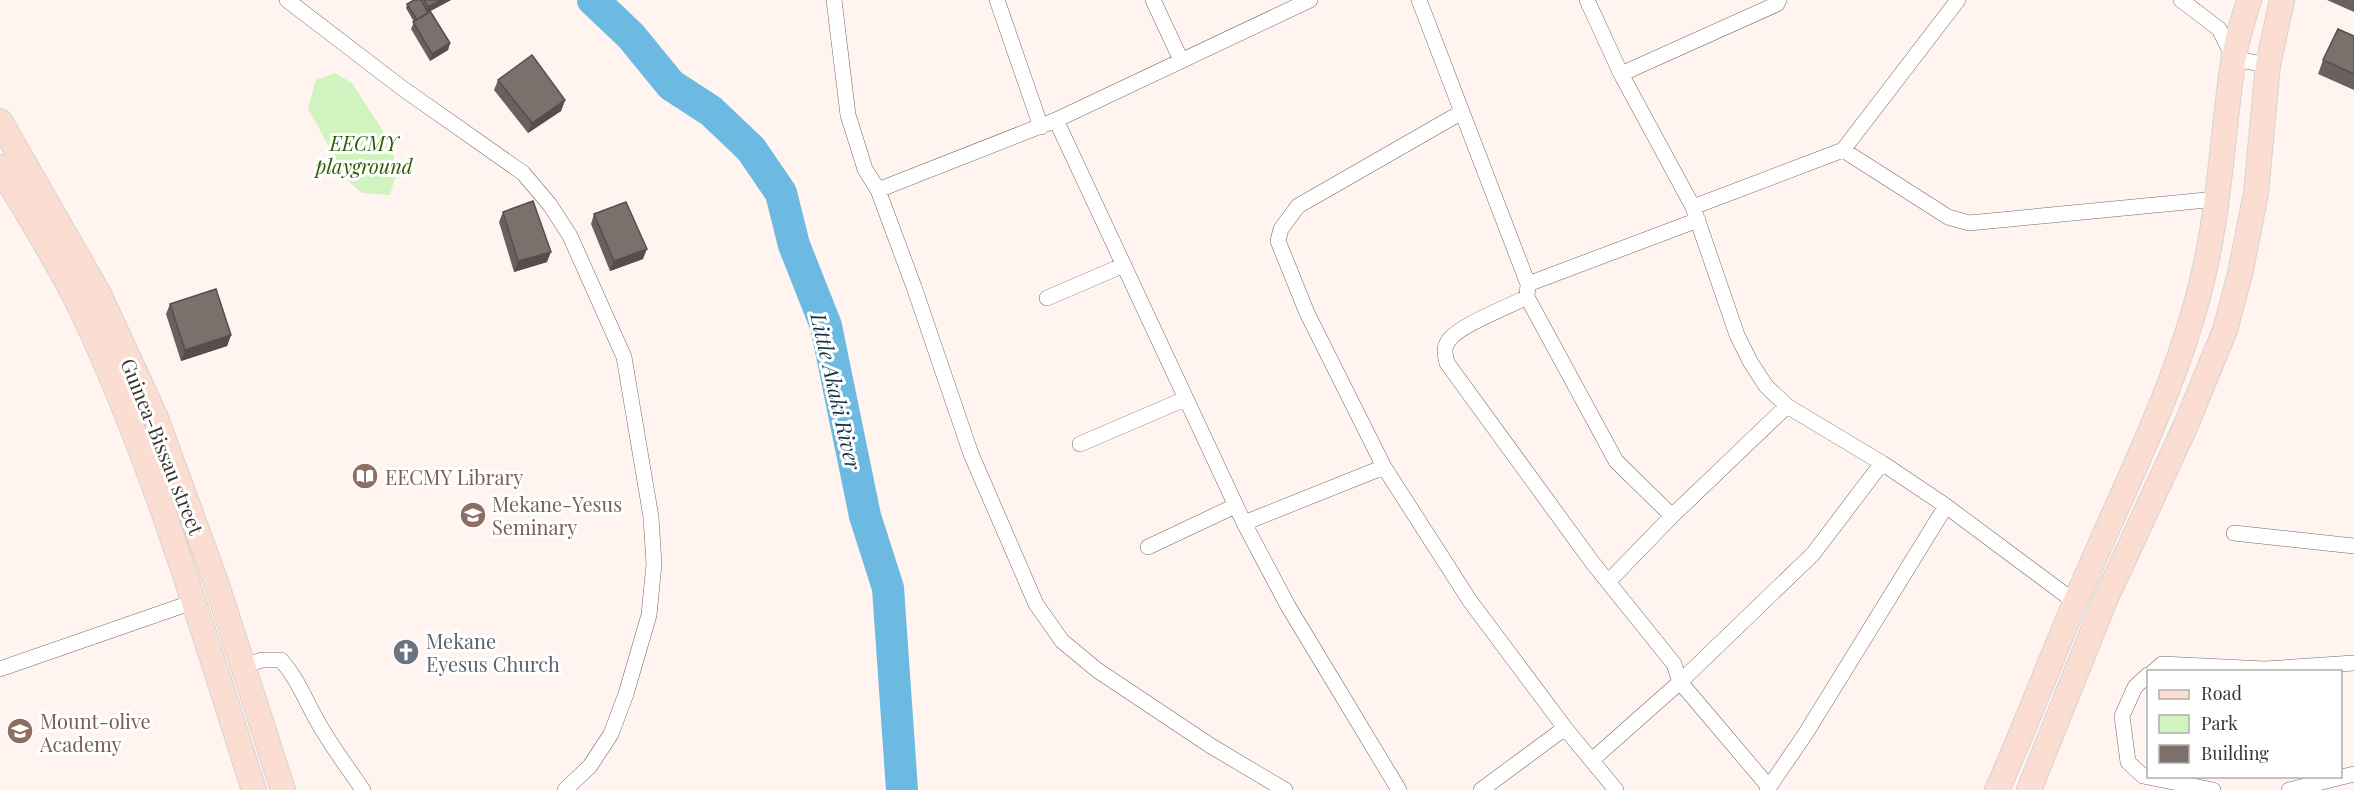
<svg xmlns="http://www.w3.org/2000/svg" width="2354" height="790" font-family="'Playfair Display',serif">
  <rect width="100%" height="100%" fill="#fff4f0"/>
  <!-- green -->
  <path fill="#d1f3c0" d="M 335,73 L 352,83 L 392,145 L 396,174 L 390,195 L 362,193 L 347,180 L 308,108 L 316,80 Z"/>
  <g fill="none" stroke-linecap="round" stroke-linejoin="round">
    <!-- river -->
    <path stroke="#6cbae1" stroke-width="32" d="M 593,0 L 631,36 L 671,85 L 711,111 L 751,149 L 781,193 L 794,245 L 826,326 L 865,516 L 888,588 L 902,790"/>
    <defs>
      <path id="minor" d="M 287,0 L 402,88 L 523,173 L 550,205 L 570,236 L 624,357 L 651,517 L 654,564 L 649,615 L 626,694 L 611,734 L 590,766 L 565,790
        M 834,0 L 848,115 L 865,169 L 878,190 L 914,287 L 971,454 L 1036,604 L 1062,641 L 1097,670 L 1211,746 L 1285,790
        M 997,0 L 1041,127
        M 1153,0 L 1181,60
        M 1419,0 L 1528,284
        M 1587,0 L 1621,74 L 1693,207 L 1737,335 L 1751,363 L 1766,386 L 1787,406 L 1882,463 L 1946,506 L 2075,602
        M 2181,0 L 2219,29 L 2234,59 L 2268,65
        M 1621,74 L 1777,4 L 1779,0
        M 1462,112 L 1298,206 L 1281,229 L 1278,241 L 1307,313 L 1384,467 L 1470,601 L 1565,728 L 1616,790
        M 1056,120 L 1244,523 L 1288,606 L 1399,790
        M 1843,150 L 1948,217 L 1969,223 L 2217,199
        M 878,190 L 1056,120 L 1310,0
        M 1693,207 L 1843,150 L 1958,0
        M 1527,297 C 1508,307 1460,325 1449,340 C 1443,348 1445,354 1447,363 L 1592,562 L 1674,664 L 1680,682 L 1769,787
        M 1047,298 L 1124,265
        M 1080,444 L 1185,399
        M 1672,516 L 1616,461 L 1527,297 L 1528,284 L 1698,220
        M 1244,523 L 1384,467
        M 2234,533 L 2354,546
        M 1148,547 L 1235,506
        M 1608,582 L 1672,516 L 1787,406
        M 243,666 L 262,660 L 281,660 C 298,679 306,702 319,724 C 332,747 348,768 363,790
        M 0,669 L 193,602
        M 2153,672 L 2162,664 L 2265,669 L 2354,663
        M 2148,675 L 2135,687 L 2122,716 L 2128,762 L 2143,776 L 2213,790
        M 1592,760 L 1680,682 L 1813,554 L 1882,463
        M 1481,790 L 1565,728
        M 1767,790 L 1806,733 L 1946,506
        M 2289,790 L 2354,774"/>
      <path id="primary" d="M 0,121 L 99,294 L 156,418 L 216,582 L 283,790
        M 0,167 C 26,212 58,261 81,309 C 154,463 202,628 254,790
        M 1997,790 C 2030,717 2057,642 2090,568 C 2132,471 2182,373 2205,268 C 2220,200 2223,130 2233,62 C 2236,41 2243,20 2249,0
        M 2029,790 L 2106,598 L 2186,425 L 2225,330 L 2240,274 L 2256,193 L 2268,65 L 2282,0"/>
    </defs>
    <!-- minor casing -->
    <use href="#minor" stroke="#756964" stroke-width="16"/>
    <!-- primary casing -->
    <use href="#primary" stroke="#d4d3d2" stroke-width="26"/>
    <!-- minor -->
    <use href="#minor" stroke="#fff" stroke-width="15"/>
    <!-- primary -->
    <use href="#primary" stroke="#fbded1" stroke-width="24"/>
  </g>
  <!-- wall -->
  <path fill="#6b605d" d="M 414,0 L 451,0 L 430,11 L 450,43 L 448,50 L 430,61 L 411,29 L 414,22 L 406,8 L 407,4 Z
    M 2327,0 L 2354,0 L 2354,12 Z
    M 2354,36 L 2354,90 L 2318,74 L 2323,60 Z
    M 498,80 L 565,100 L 561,111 L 528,133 L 494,90 Z
    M 503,212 L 547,262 L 514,272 L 499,222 Z
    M 594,214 L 643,259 L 610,271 L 591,224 Z
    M 170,304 L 231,335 L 227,346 L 181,361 L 166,314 Z"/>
  <!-- shaded-wall -->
  <path fill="#574e4c" d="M 441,0 L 451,0 L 425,14 L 428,7 Z
    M 450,43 L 448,50 L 430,61 L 432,54 Z
    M 565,100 L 561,111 L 528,133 L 532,123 Z
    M 647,249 L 643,259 L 610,271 L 614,261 Z
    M 551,252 L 547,262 L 514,272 L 518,261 Z
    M 231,335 L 227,346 L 181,361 L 185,350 Z"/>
  <!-- building -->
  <path fill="#7c706c" stroke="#574e4c" stroke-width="1.5" d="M 414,0 L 421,0 L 428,13 L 417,20 L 407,4 Z
    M 424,0 L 441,0 L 428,7 Z
    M 430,11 L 450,43 L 432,54 L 413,22 Z
    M 2338,29 L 2354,36 L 2354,74 L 2323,60 Z
    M 532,55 L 565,100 L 532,123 L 498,80 Z
    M 533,201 L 551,252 L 518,261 L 503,212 Z
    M 626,202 L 647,249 L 614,261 L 594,214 Z
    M 216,289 L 231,335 L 185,350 L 170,304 Z"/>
  <!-- icons -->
  <defs>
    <symbol id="library-disc" viewBox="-11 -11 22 22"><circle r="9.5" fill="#8d6e63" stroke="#fff"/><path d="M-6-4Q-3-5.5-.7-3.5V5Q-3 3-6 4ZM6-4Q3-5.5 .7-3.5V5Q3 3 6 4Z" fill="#fff"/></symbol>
    <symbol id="school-disc" viewBox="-11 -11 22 22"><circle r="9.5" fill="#8d6e63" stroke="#fff"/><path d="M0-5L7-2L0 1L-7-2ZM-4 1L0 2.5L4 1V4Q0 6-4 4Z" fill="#fff"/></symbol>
    <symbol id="church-disc" viewBox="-11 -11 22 22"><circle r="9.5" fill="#6b7280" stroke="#fff"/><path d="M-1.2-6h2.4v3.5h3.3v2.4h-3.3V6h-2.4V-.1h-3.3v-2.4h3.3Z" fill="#fff"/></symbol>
  </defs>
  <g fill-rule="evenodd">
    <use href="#library-disc" x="350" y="461" width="30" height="30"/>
    <use href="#school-disc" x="458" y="500" width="30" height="30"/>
    <use href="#church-disc" x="391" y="637" width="30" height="30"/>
    <use href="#school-disc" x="5" y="716" width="30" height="30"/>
  </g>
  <g text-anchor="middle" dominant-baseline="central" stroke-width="6" stroke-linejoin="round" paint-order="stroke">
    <!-- park labels -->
    <g font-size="20" font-style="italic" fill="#2d5c00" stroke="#fff">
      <text x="364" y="142">EECMY<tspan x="364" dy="23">playground</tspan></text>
    </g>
    <!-- street labels -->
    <g font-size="20" fill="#3a3533" stroke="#fff">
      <text transform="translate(163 446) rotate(68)">Guinea-Bissau street</text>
    </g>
    <!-- education labels -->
    <g font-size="20" fill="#785e54" stroke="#fff" text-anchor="start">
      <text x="385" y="476">EECMY Library</text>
      <text x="492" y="503">Mekane-Yesus<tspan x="492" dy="23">Seminary</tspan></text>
      <text x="40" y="720">Mount-olive<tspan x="40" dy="23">Academy</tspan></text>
    </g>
    <!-- worship labels -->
    <g font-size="20" fill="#5b616d" stroke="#fff" text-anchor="start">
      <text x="426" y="640">Mekane<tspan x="426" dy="23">Eyesus Church</tspan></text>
    </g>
    <!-- water labels -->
    <g font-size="21" font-style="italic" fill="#113546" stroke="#fff">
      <text transform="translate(837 391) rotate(77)">Little Akaki River</text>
    </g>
  </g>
  <!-- legend -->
  <rect x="2147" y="670" width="195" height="108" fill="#ffffff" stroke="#b0aead" stroke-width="1.5"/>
  <rect x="2159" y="690" width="30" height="9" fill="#fbded1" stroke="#b0aead" stroke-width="1.5"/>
  <text x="2201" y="700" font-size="18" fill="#3a3533">Road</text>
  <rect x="2159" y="715" width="30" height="18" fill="#d1f3c0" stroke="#b0aead" stroke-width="1.5"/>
  <text x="2201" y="730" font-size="18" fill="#3a3533">Park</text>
  <rect x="2159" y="745" width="30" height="18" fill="#7c706c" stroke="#b0aead" stroke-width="1.5"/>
  <text x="2201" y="760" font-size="18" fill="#3a3533">Building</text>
</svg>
